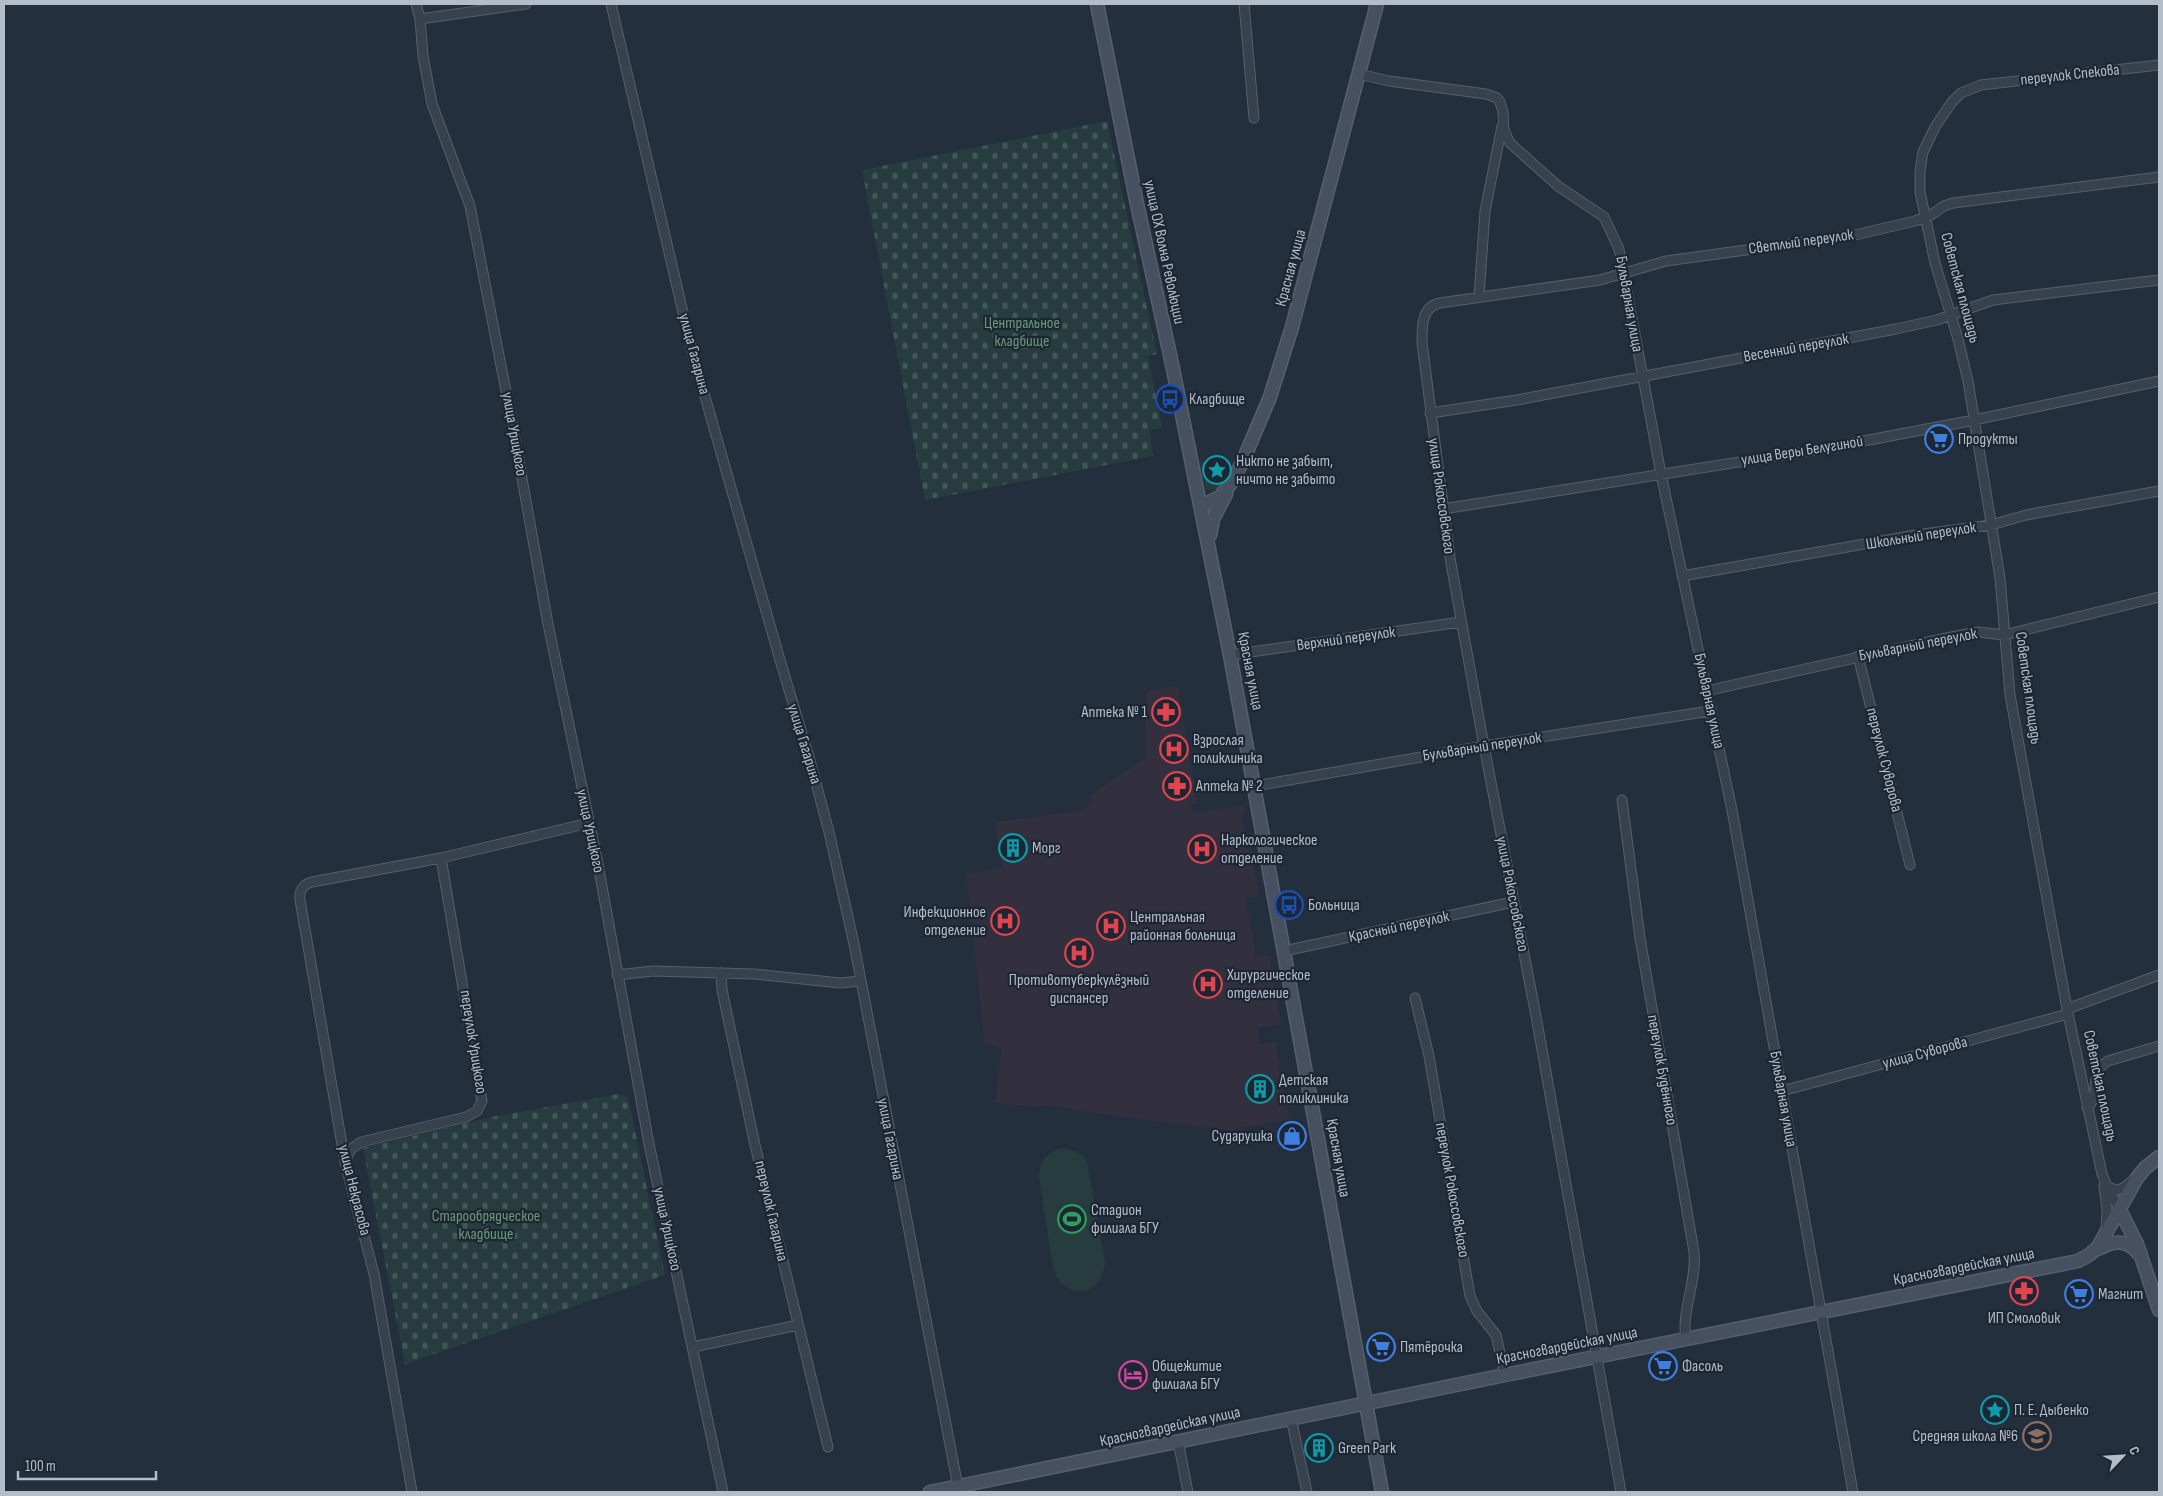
<svg xmlns="http://www.w3.org/2000/svg" width="2163" height="1496" font-family="'Sofia Sans Condensed',sans-serif">
  <defs>
    <pattern id="cemetery-stones" width="16" height="16" patternUnits="userSpaceOnUse" patternTransform="scale(1.25)"><rect width="16" height="16" fill="#263c3f"/><path d="M2 7V4a2 2 0 0 1 4 0v3zM10 15v-3a2 2 0 0 1 4 0v3z" fill="#435659"/></pattern>
  </defs>
  <rect width="100%" height="100%" fill="#242f3e"/>
  <!-- medical -->
  <path fill="#32303f" d="M 1178,686 L 1197,803 L 1191,804 L 1193,814 L 1244,805 L 1245,814 L 1241,815 L 1247,849 L 1251,849 L 1259,896 L 1246,898 L 1256,957 L 1269,955 L 1281,1024 L 1257,1028 L 1260,1044 L 1275,1041 L 1289,1119 L 1231,1130 L 1130,1118 L 1040,1104 L 1039,1107 L 995,1103 L 1002,1048 L 985,1045 L 966,874 L 1002,868 L 995,822 L 1087,810 L 1091,795 L 1145,759 L 1146,691 Z"/>
  <!-- green -->
  <path fill="#263c3f" d="M 1200,461 L 1233,468 L 1223,485 L 1211,492 L 1206,488 Z
    M 1061,1148 C 1073,1149 1079,1152 1087,1161 L 1105,1261 C 1104,1296 1066,1303 1053,1269 L 1039,1177 C 1040,1161 1046,1153 1061,1148 Z"/>
  <!-- cemetery -->
  <path fill="url(#cemetery-stones)" d="M 1107,121 L 1157,354 L 1148,356 L 1162,427 L 1150,430 L 1153,456 L 925,500 L 862,170 Z
    M 619,1094 L 628,1097 L 665,1275 L 405,1364 L 363,1148 L 491,1117 Z"/>
  <g fill="none" stroke-linecap="round" stroke-linejoin="round">
    <defs>
      <path id="street" d="M 416,4 L 420,19 L 423,56 L 432,104 L 470,206 L 511,417 L 548,624 L 597,859 L 649,1144 L 723,1492
        M 611,4 L 692,351 L 780,660 L 809,757 L 829,832 L 854,944 L 959,1492
        M 1244,4 L 1254,118
        M 420,19 L 526,4
        M 1359,74 L 1389,81 L 1486,94 L 1497,98 L 1500,102 L 1503,112 L 1504,130 L 1510,143 L 1558,186 L 1604,217 L 1619,249 L 1661,474 L 1732,810 L 1853,1492
        M 1479,296 L 1485,211 L 1502,126
        M 1430,413 L 1517,400 L 1896,329 L 1937,320 L 1993,300 L 2159,280
        M 1443,509 L 1827,448 L 1974,420 L 2159,381
        M 1682,576 L 1916,535 L 1991,525 L 2026,515 L 2159,491
        M 1230,655 L 1461,622
        M 1858,656 L 1910,865
        M 1706,691 L 1941,639 L 1978,632 L 2004,635 L 2159,597
        M 1255,786 L 1484,746 L 1710,711
        M 1622,800 L 1640,938 L 1694,1252 C 1697,1282 1681,1311 1686,1339
        M 1284,951 L 1513,902
        M 721,973 L 722,990 L 755,1145 L 828,1447
        M 617,975 L 653,971 L 754,974 L 840,983 L 860,981
        M 1415,998 L 1429,1056 L 1470,1296 L 1477,1311 L 1496,1335 L 1505,1375
        M 2067,1009 L 2159,975
        M 1782,1091 L 2068,1014
        M 2087,1108 C 2102,1095 2088,1072 2108,1061 L 2159,1046
        M 345,1161 L 351,1149 L 361,1142 L 466,1117 L 477,1111 L 482,1101 L 441,858
        M 2106,1185 C 2116,1194 2124,1189 2133,1180
        M 2104,1186 L 2107,1210 L 2106,1228
        M 2120,1210 L 2108,1189 L 2102,1174 L 2067,1009 L 2010,695 L 2000,578 L 1968,381 L 1958,339 L 1935,263 L 1920,192 L 1920,171 L 1923,152 L 1935,127 L 1952,102 L 1961,93 L 1981,85 L 2159,65
        M 693,1347 L 798,1325
        M 1291,1418 L 1307,1492
        M 1178,1441 L 1188,1492
        M 412,1492 L 374,1274 L 345,1162 L 300,900 C 299,890 302,885 312,882 L 441,858 L 589,823
        M 1621,1492 L 1536,1016 L 1484,746 L 1450,558 L 1422,343 C 1422,327 1421,307 1440,303 L 1600,280 L 1666,261 L 1855,235 L 1915,221 L 1931,215 L 1944,206 L 1953,203 L 2159,177"/>
      <path id="secondary" d="M 1097,4 L 1137,204 L 1172,364 L 1230,655 L 1382,1492
        M 1201,506 L 1220,497 L 1231,483 L 1242,463 L 1270,397 L 1292,327 L 1377,4
        M 1210,535 L 1213,519 L 1226,494
        M 2120,1210 L 2137,1244 L 2159,1310
        M 2098,1249 C 2114,1240 2127,1239 2139,1254
        M 930,1492 L 1505,1375 L 2078,1261 L 2089,1255 L 2098,1247 L 2137,1178 L 2145,1168 L 2159,1157"/>
    </defs>
    <!-- street casing -->
    <use href="#street" stroke="#565f6c" stroke-width="11"/>
    <!-- secondary casing -->
    <use href="#secondary" stroke="#565f6c" stroke-width="15"/>
    <!-- street -->
    <use href="#street" stroke="#38414e" stroke-width="9"/>
    <!-- secondary -->
    <use href="#secondary" stroke="#465061" stroke-width="12"/>
  </g>
  <!-- icons -->
  <defs>
    <symbol id="bus-ring" viewBox="-11 -11 22 22"><circle r="9.5" fill="#1d2633" stroke="#1a4fb4" stroke-width="1.5"/><path d="M-5-6H5V4H4V6H2V4H-2V6H-4V4H-5ZM-3.5-4V0h7V-4ZM-3.5 1.2v1.5H-2V1.2ZM2 1.2v1.5H3.5V1.2Z" fill="#1a4fb4"/></symbol>
    <symbol id="supermarket-ring" viewBox="-11 -11 22 22"><circle r="9.5" fill="#1d2633" stroke="#3f7fe0" stroke-width="1.5"/><path d="M-6-5.5h2.5l.6 2H6L4.5 2H-2.5L-4.4-4H-6ZM-1.5 3.2a1.3 1.3 0 1 0 .1 0ZM3 3.2a1.3 1.3 0 1 0 .1 0Z" fill="#3f7fe0"/></symbol>
    <symbol id="sight-ring" viewBox="-11 -11 22 22"><circle r="9.5" fill="#1d2633" stroke="#0f9aa8" stroke-width="1.5"/><path d="M0-6L1.8-2.2L6-1.7L2.9 1.2L3.7 5.4L0 3.3L-3.7 5.4L-2.9 1.2L-6-1.7L-1.8-2.2Z" fill="#0f9aa8"/></symbol>
    <symbol id="pharmacy-ring" viewBox="-11 -11 22 22"><circle r="9.5" fill="#1d2633" stroke="#e0444e" stroke-width="1.5"/><path d="M-2-6h4v4h4v4h-4v4h-4v-4h-4v-4h4Z" fill="#e0444e"/></symbol>
    <symbol id="hospital-ring" viewBox="-11 -11 22 22"><circle r="9.5" fill="#1d2633" stroke="#e0444e" stroke-width="1.5"/><path d="M-5-5h3v3.5h4V-5h3V5h-3V1.5h-4V5h-3Z" fill="#e0444e"/></symbol>
    <symbol id="building-ring" viewBox="-11 -11 22 22"><circle r="9.5" fill="#1d2633" stroke="#0f9aa8" stroke-width="1.5"/><path d="M-4-6H4V6H1V3H-1V6H-4ZM-2.5-4.3h1.7v1.8h-1.7ZM.8-4.3h1.7v1.8H.8ZM-2.5-1h1.7V.8h-1.7ZM.8-1h1.7V.8H.8Z" fill="#0f9aa8"/></symbol>
    <symbol id="shop-ring" viewBox="-11 -11 22 22"><circle r="9.5" fill="#1d2633" stroke="#3f7fe0" stroke-width="1.5"/><path d="M-5-2.5h2.3a2.7 3.5 0 0 1 5.4 0H5L5.5 6h-11ZM-1.5-2.5h3a1.5 2.3 0 0 0-3 0Z" fill="#3f7fe0"/></symbol>
    <symbol id="stadium-ring" viewBox="-11 -11 22 22"><circle r="9.5" fill="#1d2633" stroke="#2e9e5b" stroke-width="1.5"/><path d="M0-5a6.5 5 0 1 0 0 10a6.5 5 0 1 0 0-10ZM-3.5-1.8h7v3.6h-7Z" fill="#2e9e5b"/></symbol>
    <symbol id="hotel-ring" viewBox="-11 -11 22 22"><circle r="9.5" fill="#1d2633" stroke="#d1479c" stroke-width="1.5"/><path d="M-6-4.5h1.5V1H6V5H4.5V3h-9V5H-6ZM-4 0a1.8 1.8 0 1 1 3.6 0ZM.5 0V-2.5h3Q6-2.5 6 0Z" fill="#d1479c"/></symbol>
    <symbol id="school-ring" viewBox="-11 -11 22 22"><circle r="9.5" fill="#1d2633" stroke="#8d6e63" stroke-width="1.5"/><path d="M0-5L7-2L0 1L-7-2ZM-4 1L0 2.5L4 1V4Q0 6-4 4Z" fill="#8d6e63"/></symbol>
  </defs>
  <g fill-rule="evenodd">
    <use href="#bus-ring" x="1154" y="383" width="32" height="32"/>
    <use href="#supermarket-ring" x="1923" y="423" width="32" height="32"/>
    <use href="#sight-ring" x="1201" y="454" width="32" height="32"/>
    <use href="#pharmacy-ring" x="1150" y="696" width="32" height="32"/>
    <use href="#hospital-ring" x="1158" y="733" width="32" height="32"/>
    <use href="#pharmacy-ring" x="1161" y="770" width="32" height="32"/>
    <use href="#building-ring" x="997" y="832" width="32" height="32"/>
    <use href="#hospital-ring" x="1186" y="833" width="32" height="32"/>
    <use href="#bus-ring" x="1273" y="889" width="32" height="32"/>
    <use href="#hospital-ring" x="989" y="905" width="32" height="32"/>
    <use href="#hospital-ring" x="1095" y="910" width="32" height="32"/>
    <use href="#hospital-ring" x="1063" y="937" width="32" height="32"/>
    <use href="#hospital-ring" x="1192" y="968" width="32" height="32"/>
    <use href="#building-ring" x="1244" y="1073" width="32" height="32"/>
    <use href="#shop-ring" x="1276" y="1120" width="32" height="32"/>
    <use href="#stadium-ring" x="1056" y="1203" width="32" height="32"/>
    <use href="#pharmacy-ring" x="2008" y="1275" width="32" height="32"/>
    <use href="#supermarket-ring" x="2063" y="1278" width="32" height="32"/>
    <use href="#supermarket-ring" x="1365" y="1331" width="32" height="32"/>
    <use href="#supermarket-ring" x="1647" y="1350" width="32" height="32"/>
    <use href="#hotel-ring" x="1117" y="1359" width="32" height="32"/>
    <use href="#sight-ring" x="1979" y="1394" width="32" height="32"/>
    <use href="#school-ring" x="2021" y="1420" width="32" height="32"/>
    <use href="#building-ring" x="1303" y="1432" width="32" height="32"/>
  </g>
  <g text-anchor="middle" dominant-baseline="central" stroke-width="4.5" stroke-linejoin="round" paint-order="stroke">
    <!-- street labels -->
    <g font-size="16" fill="#b4bcc9" stroke="#1d2633">
      <text transform="translate(2070 75) rotate(-6)">переулок Спекова</text>
      <text transform="translate(1801 242) rotate(-8)">Светлый переулок</text>
      <text transform="translate(1164 252) rotate(78)">улица ОХ Волна Революции</text>
      <text transform="translate(1291 268) rotate(-75)">Красная улица</text>
      <text transform="translate(1960 288) rotate(75)">Советская площадь</text>
      <text transform="translate(1629 304) rotate(80)">Бульварная улица</text>
      <text transform="translate(1796 348) rotate(-10)">Весенний переулок</text>
      <text transform="translate(694 354) rotate(75)">улица Гагарина</text>
      <text transform="translate(514 434) rotate(80)">улица Урицкого</text>
      <text transform="translate(1802 451) rotate(-9)">улица Веры Белугиной</text>
      <text transform="translate(1441 496) rotate(82)">улица Рокоссовского</text>
      <text transform="translate(1921 536) rotate(-9)">Школьный переулок</text>
      <text transform="translate(1346 639) rotate(-8)">Верхний переулок</text>
      <text transform="translate(1918 645) rotate(-11)">Бульварный переулок</text>
      <text transform="translate(1250 671) rotate(79)">Красная улица</text>
      <text transform="translate(2028 688) rotate(82)">Советская площадь</text>
      <text transform="translate(1709 701) rotate(78)">Бульварная улица</text>
      <text transform="translate(804 744) rotate(73)">улица Гагарина</text>
      <text transform="translate(1482 747) rotate(-9)">Бульварный переулок</text>
      <text transform="translate(1884 760) rotate(76)">переулок Суворова</text>
      <text transform="translate(590 831) rotate(78)">улица Урицкого</text>
      <text transform="translate(1512 894) rotate(79)">улица Рокоссовского</text>
      <text transform="translate(1399 927) rotate(-12)">Красный переулок</text>
      <text transform="translate(473 1042) rotate(81)">переулок Урицкого</text>
      <text transform="translate(1925 1053) rotate(-15)">улица Суворова</text>
      <text transform="translate(1662 1070) rotate(80)">переулок Будённого</text>
      <text transform="translate(2100 1086) rotate(78)">Советская площадь</text>
      <text transform="translate(1783 1099) rotate(80)">Бульварная улица</text>
      <text transform="translate(890 1139) rotate(79)">улица Гагарина</text>
      <text transform="translate(1338 1158) rotate(80)">Красная улица</text>
      <text transform="translate(354 1190) rotate(76)">улица Некрасова</text>
      <text transform="translate(1452 1190) rotate(80)">переулок Рокоссовского</text>
      <text transform="translate(771 1211) rotate(77)">переулок Гагарина</text>
      <text transform="translate(667 1229) rotate(78)">улица Урицкого</text>
      <text transform="translate(1964 1267) rotate(-11)">Красногвардейская улица</text>
      <text transform="translate(1567 1346) rotate(-11)">Красногвардейская улица</text>
      <text transform="translate(1170 1427) rotate(-12)">Красногвардейская улица</text>
    </g>
    <!-- park labels -->
    <g font-size="16" fill="#6b9a76" stroke="#1d2633">
      <text x="1022" y="323">Центральное<tspan x="1022" dy="18">кладбище</tspan></text>
      <text x="486" y="1216">Старообрядческое<tspan x="486" dy="18">кладбище</tspan></text>
    </g>
    <!-- poi labels -->
    <g font-size="16" fill="#b4bcc9" stroke="#1d2633" text-anchor="start">
      <text x="1189" y="399">Кладбище</text>
      <text x="1958" y="439">Продукты</text>
      <text x="1236" y="461">Никто не забыт,<tspan x="1236" dy="18">ничто не забыто</tspan></text>
      <text x="1147" y="712" text-anchor="end">Аптека № 1</text>
      <text x="1193" y="740">Взрослая<tspan x="1193" dy="18">поликлиника</tspan></text>
      <text x="1196" y="786">Аптека № 2</text>
      <text x="1221" y="840">Наркологическое<tspan x="1221" dy="18">отделение</tspan></text>
      <text x="1032" y="848">Морг</text>
      <text x="1308" y="905">Больница</text>
      <text x="986" y="912" text-anchor="end">Инфекционное<tspan x="986" dy="18">отделение</tspan></text>
      <text x="1130" y="917">Центральная<tspan x="1130" dy="18">районная больница</tspan></text>
      <text x="1227" y="975">Хирургическое<tspan x="1227" dy="18">отделение</tspan></text>
      <text x="1079" y="980" text-anchor="middle">Противотуберкулёзный<tspan x="1079" dy="18">диспансер</tspan></text>
      <text x="1279" y="1080">Детская<tspan x="1279" dy="18">поликлиника</tspan></text>
      <text x="1273" y="1136" text-anchor="end">Сударушка</text>
      <text x="1091" y="1210">Стадион<tspan x="1091" dy="18">филиала БГУ</tspan></text>
      <text x="2098" y="1294">Магнит</text>
      <text x="2024" y="1318" text-anchor="middle">ИП Смоловик</text>
      <text x="1400" y="1347">Пятёрочка</text>
      <text x="1152" y="1366">Общежитие<tspan x="1152" dy="18">филиала БГУ</tspan></text>
      <text x="1682" y="1366">Фасоль</text>
      <text x="2014" y="1410">П. Е. Дыбенко</text>
      <text x="2018" y="1436" text-anchor="end">Средняя школа №6</text>
      <text x="1338" y="1448">Green Park</text>
    </g>
  </g>
  <!-- border -->
  <rect width="2163" height="1496" fill="none" stroke="#b4bcc9" stroke-width="10"/>
  <!-- north arrow -->
  <g transform="translate(2123 1456) rotate(65)" stroke="#1d2633" stroke-width="4" paint-order="stroke">
  <path d="M0-4L9 19L0 12L-9 19Z" fill="#b4bcc9"/>
  <text y="-8" font-size="14" font-weight="bold" text-anchor="middle" fill="#b4bcc9">С</text>
  </g>
  <!-- scale -->
  <path d="M18 1471v8h138v-8" fill="none" stroke="#b4bcc9" stroke-width="2.5"/>
  <text x="25" y="1471" font-size="15" fill="#b4bcc9" stroke="#1d2633" stroke-width="4" paint-order="stroke">100 m</text>
</svg>
